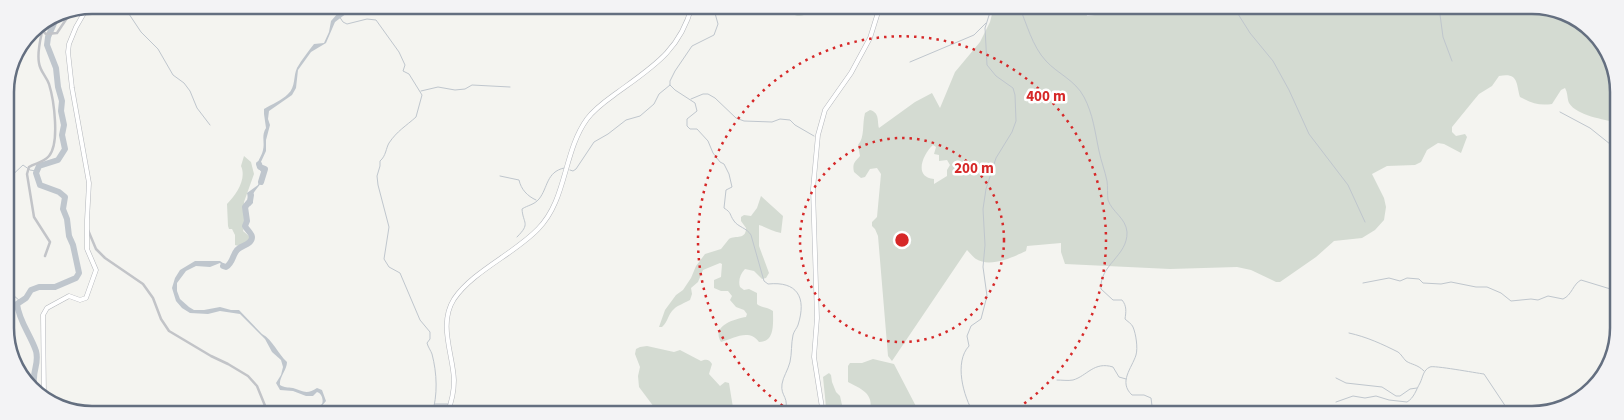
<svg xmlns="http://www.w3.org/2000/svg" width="1624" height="420" font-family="'Source Sans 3',sans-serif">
  <rect width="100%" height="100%" fill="#f4f4f0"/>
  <!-- green -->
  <path fill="#d4dbd2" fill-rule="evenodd" d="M 793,6 L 821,6 C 812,12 796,23 789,9 Z
    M 882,6 L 912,6 C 902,12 893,14 881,11 Z
    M 994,6 L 1036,6 C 1044,15 1055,16 1066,11 L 1069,6 L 1085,6 L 1087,16 L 1095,15 L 1105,6 L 1180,6 L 1189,14 L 1196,12 L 1195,6 L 1545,7 L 1551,14 L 1564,21 L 1577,22 L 1594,31 L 1617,75 L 1617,123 C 1604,119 1577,116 1569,103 C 1567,98 1568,93 1565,88 L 1561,90 L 1552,104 C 1539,106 1532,103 1520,97 C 1516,84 1519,72 1499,76 L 1492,86 L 1479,94 L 1474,100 L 1452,127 L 1452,132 L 1456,136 L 1465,134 L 1467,137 L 1461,153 L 1444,144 L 1438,143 L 1427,150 L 1421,162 L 1415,165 L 1387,166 L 1372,174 L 1384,198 L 1386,207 L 1384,220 L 1375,230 L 1362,238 L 1334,241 L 1316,257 L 1280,282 L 1276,282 L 1251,270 L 1237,267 L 1170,269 L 1065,264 L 1061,252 L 1061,243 L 1027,246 L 1026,251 C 1013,257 990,268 976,259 C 973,257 970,253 967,250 L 892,361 L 888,356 L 878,236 L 875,229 L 872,226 L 872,222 L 877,217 L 881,174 L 877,168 L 870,169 L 865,177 L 861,178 L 854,172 C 852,163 855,162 860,156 L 858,145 C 865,137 862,124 865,113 L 870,110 C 880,113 877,121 879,128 L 915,102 L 932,93 L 940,108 L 955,72 L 980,42 L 990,22 ZM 933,145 L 936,147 L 934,154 L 939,155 L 939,161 L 947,160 L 950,165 L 947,170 L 947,176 L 934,184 L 934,179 C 913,177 923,154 933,145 Z
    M 244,156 L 251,162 L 254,174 L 244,202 L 244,207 L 247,219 L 243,231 L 250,237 C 247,243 241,247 235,245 L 235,235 L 232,229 L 229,229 L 228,226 L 227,204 C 236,195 247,179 241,166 Z
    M 761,196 L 783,216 L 781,233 C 773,232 766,227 759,225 L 759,246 L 769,273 L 766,278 L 762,279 L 754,271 L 745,269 C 740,274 738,281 740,287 L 744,290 L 749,289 L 757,293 L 757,304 C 761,308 768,307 773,311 C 773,324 775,342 759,342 C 749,328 733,339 721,342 C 711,326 734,319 746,317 L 747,314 L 744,310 L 736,307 L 730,300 L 732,296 L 728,291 L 721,291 L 714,288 L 714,280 L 721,277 L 722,264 L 720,263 L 703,270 L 698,282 L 691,288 L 692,294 L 690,300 C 685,303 678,305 674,309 C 668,314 668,322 662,327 L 659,327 L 665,310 L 676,295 L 683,290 L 691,278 L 696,266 L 705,254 L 721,249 L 729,239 C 736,235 746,240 746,228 L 741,221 L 741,217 L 744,215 L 751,216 L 757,208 Z
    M 647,346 L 674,352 L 680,350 L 701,361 C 706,359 709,359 712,364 L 709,374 L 720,386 L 725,382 L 729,383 L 734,414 L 667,414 L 654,407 L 639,387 L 638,376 L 640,367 L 635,354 L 636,349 L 640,347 Z
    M 873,359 L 894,364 L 920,414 L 864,414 L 870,409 C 874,393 859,388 848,382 L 848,366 L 850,363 L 862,363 Z
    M 829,373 L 831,375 L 832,382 L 836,392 L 840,396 L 844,414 L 826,414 C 826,401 824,389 823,377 Z"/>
  <!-- water -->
  <path fill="#bfc6cd" d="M 345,5 L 349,5 L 347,13 L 335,22 L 326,43 L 311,52 L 298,70 L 296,88 L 292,95 L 269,111 L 268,119 L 270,125 L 266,140 L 266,151 L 260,164 C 271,176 259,184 253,194 L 253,203 L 250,206 L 247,193 L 258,185 L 262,173 L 257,166 C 258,159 262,156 263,150 C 265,142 261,136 266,128 L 264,114 L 264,109 C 272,104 281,101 288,94 C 296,87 293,76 297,68 C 302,59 308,52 314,44 L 324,43 L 329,32 L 331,21 Z
    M 195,261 L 220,261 L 229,267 L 225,269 L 220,263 L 210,267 L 196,266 L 186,271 L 177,283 L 177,291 L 180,299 L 189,307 L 194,310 L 204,310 L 220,307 L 231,310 L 239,310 L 262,334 C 273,340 278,354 287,362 C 287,370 279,377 280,385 C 285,388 287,387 293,388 C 302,391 307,395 317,388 L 322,390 L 326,401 L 315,414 L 309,414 L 322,404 C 324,399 321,393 317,392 L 313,396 L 306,396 L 293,391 L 280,390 L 276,383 L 281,375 L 283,367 L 281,360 L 272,352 L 265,339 L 240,314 L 220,311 L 208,314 L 190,313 L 182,308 L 176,301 L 172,288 L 175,278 L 180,270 Z"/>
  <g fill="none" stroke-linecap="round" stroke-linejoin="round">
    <!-- stream -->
    <path stroke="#bfc6cd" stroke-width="1" d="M 123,5 L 141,32 L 158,49 L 173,75 L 184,83 L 190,91 L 197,108 L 210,125
      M 1019,6 C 1027,24 1032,46 1046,61 C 1058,74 1075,80 1084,97 C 1093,114 1095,132 1099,151 C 1101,161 1105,171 1107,181 C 1108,187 1107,194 1108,200 C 1112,212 1126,218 1127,232 C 1128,256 1099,265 1101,289 L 1113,300 L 1122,300 C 1127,306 1126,312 1125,319 C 1127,321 1132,324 1133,327 C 1136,334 1138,348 1136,355 C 1132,368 1118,382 1132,395 L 1144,395 L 1151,398 L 1153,414
      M 1233,6 L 1250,33 L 1273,61 L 1289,90 L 1309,134 L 1348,185 L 1365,222
      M 1439,7 L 1443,37 L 1452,61
      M 339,16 L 343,22 L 347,24 L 367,19 L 376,20 L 399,52 L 405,65 L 403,71 L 409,74 L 422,95 L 416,117 C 406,126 397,131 389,143 C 386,148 386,156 380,161 L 380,166 L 377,176 L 378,185 L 389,227 L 384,259 L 389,267 L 400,273 L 420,320 L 430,332 L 430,339 L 427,343 C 428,347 431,351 432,354 C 437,373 438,395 432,414
      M 910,62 L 974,35 L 986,23
      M 670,85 L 675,90 L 695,103 L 697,111 L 687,119 L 687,126 L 690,129 L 697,129 L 708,141 L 713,153 L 720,162 L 724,164 L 729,174 L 732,187 L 726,190 L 724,208 C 732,213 729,214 734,221 C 738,227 747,228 751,235 L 764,281 L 768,284 C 797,281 807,297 798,325 C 797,328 794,331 793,335 C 791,344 792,353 790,362 C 788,370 783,377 782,384 C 780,397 791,397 784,414
      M 421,91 L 438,87 L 455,90 L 465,89 L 472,85 L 510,87
      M 691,99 L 703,94 L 708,94 L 715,98 L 736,118 L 744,121 L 772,122 L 780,119 L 790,120 L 795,125 L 814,136
      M 1560,112 L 1590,128 L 1615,148 L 1617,152
      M 570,170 L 573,171 L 576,169 L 594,142 L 608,134 L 626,120 L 640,116 L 654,104 L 659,94 L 670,85 L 670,81 L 675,71 L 692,46 L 714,35 L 718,24 L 713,6
      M 500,176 L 519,180 C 521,189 527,196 536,200
      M 6,181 L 23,165 L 30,170 L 36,171
      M 517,237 C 531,223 523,224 522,209 C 528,205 534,205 539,199 C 548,188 546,172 564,168
      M 1363,283 L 1389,278 L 1400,281 L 1407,278 L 1419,279 L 1423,283 L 1441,284 L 1451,282 L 1476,287 L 1487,287 L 1501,293 L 1511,301 L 1531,299 L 1538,300 L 1548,296 L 1563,299 C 1572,295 1573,284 1581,280 L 1617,291
      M 6,289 L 20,301
      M 1349,333 C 1367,337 1382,344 1398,352 C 1401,354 1403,358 1406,361 C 1412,365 1417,364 1424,371
      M 1336,378 L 1346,383 L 1382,387 L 1396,396 L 1400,396 L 1410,389 L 1417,388
      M 1057,380 C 1062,380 1068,381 1073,380 C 1087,376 1094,361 1113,367 L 1119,377 L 1126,379
      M 1336,402 L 1353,396 L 1365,398 L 1376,396 L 1389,400 L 1407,402 C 1414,398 1416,390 1420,383 C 1423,377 1423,370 1430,367 C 1433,365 1476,373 1484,374 L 1504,404 L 1510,415
      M 435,404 L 448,404
      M 452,405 L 458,407 L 457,410 L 460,414
      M 974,414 C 963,396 954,362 969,346 L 967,336 L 971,326 L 981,319 L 987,296 L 983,267 L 985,245 L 983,209 L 986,189 L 996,158 L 1012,132 L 1016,121 L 1015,95 L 1013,88 L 996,76 L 987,65 L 985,28 L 991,9 L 991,6"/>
    <!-- river -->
    <path stroke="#bfc6cd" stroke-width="6" d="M 259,164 L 260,167 L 265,169 L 261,182
      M 223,266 L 226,267 C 233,263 232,256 237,250 C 241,245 252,245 252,237 C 252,234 247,230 245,226 L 247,221 L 245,207 L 250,201 L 251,195
      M 37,393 C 36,389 33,382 34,378 C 34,368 39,362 36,351 C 30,334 19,321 17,304 L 26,298 L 31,290 L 39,287 L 55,287 L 76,278 L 79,273 L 73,245 L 69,236 L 67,219 L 63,209 L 65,197 L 59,192 L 40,185 L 36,173 L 39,166 L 58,160 L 65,149 L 62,135 L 64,125 L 61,111 L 62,101 L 58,87 L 56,68 L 47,45 L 48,37 L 59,12"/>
    <defs>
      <path id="secondary" d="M 44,396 L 43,315 L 47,308 L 69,296 L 80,300 L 86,298 L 96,270 L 87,249 L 87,220 L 89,183 L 72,88 L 68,52 L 69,44 L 76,27 L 87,8 L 91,5
        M 447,414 C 451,404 454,391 454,380 C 453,354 438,324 454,299 C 473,271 514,254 538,229 C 567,200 563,152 587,119 C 595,108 607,100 618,92 C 654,66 680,50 692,6
        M 823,414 L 814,357 L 817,318 L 813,189 L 818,135 L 825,110 L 851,73 L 870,38 L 880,6"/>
    </defs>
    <!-- secondary casing -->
    <use href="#secondary" stroke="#b4b7bc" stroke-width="5"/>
    <!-- street -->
    <path stroke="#c2c4c8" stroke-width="2.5" d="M 37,26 L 46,34 L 57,33 L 73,9
      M 42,32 C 40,41 37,53 39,63 C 40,71 46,76 49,84 C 54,100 60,143 49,156 C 43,163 35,163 29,167 L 27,174 L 34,217 L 50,242 L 45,256
      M 88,230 L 96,249 L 105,258 L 143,284 L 153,298 L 161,319 L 169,331 L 211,356 L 228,364 L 248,376 L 257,386 L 268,413"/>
    <!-- secondary -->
    <use href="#secondary" stroke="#fff" stroke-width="4"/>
  </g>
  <!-- distance rings -->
  <g fill="none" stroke="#d62828" stroke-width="2.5" stroke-dasharray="2.5 5">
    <circle cx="902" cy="240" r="102"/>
    <path d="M795 414A204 204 0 1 1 1009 414"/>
  </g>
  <!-- crop -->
  <path d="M0 0H1624V420H0ZM92 14H1532A78 78 0 0 1 1610 92V328A78 78 0 0 1 1532 406H92A78 78 0 0 1 14 328V92A78 78 0 0 1 92 14Z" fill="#f3f3f5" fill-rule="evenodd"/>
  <path fill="none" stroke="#646f80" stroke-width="2.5" d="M92 14H1532A78 78 0 0 1 1610 92V328A78 78 0 0 1 1532 406H92A78 78 0 0 1 14 328V92A78 78 0 0 1 92 14Z"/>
  <circle cx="902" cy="240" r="8" fill="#d62828" stroke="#fff" stroke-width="2.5"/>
  <g font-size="15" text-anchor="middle" font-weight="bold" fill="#d62828" stroke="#fff" stroke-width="5" stroke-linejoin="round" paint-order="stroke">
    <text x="1046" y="101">400 m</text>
    <text x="974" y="173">200 m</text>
  </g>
</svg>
